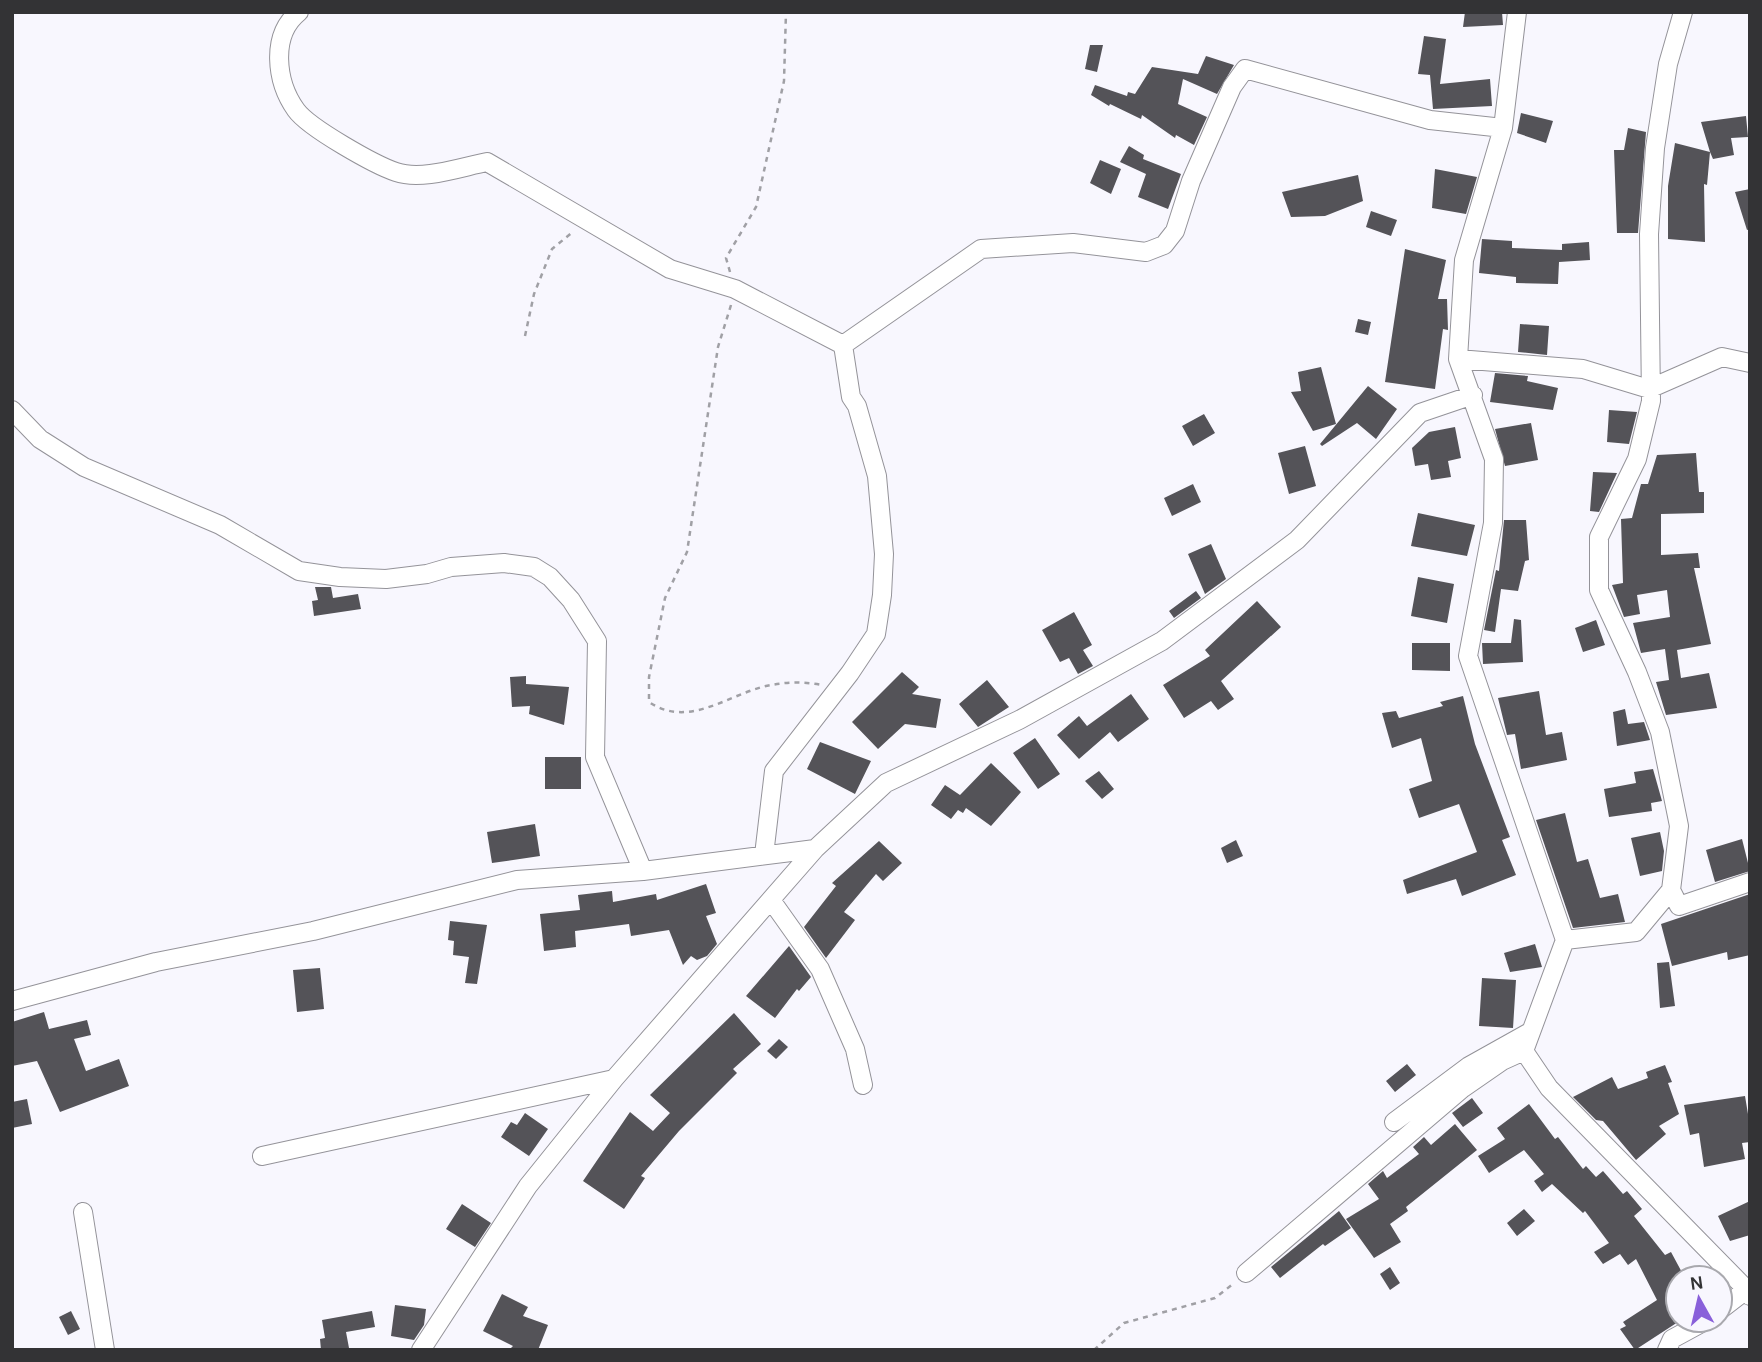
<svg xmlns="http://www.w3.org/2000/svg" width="1762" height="1362" font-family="Karla,sans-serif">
  <rect width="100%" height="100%" fill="#f8f7fe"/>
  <!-- building -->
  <path fill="#545358" d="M 1465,12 L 1502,12 L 1503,25 L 1463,27 Z
    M 1424,36 L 1446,39 L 1440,84 L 1490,79 L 1492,106 L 1433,109 L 1430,75 L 1418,74 Z
    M 1090,45 L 1103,45 L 1097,72 L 1085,69 Z
    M 1206,56 L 1234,65 L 1217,94 L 1183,79 L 1178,104 L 1207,117 L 1194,145 L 1176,135 L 1175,138 L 1142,115 L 1141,119 L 1110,104 L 1109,106 L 1091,95 L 1095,85 L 1127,96 L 1128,92 L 1135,94 L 1152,67 L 1198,74 Z
    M 1521,113 L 1553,121 L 1546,143 L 1517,133 Z
    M 1746,116 L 1748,137 L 1731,138 L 1734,155 L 1713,159 L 1710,152 L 1707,185 L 1704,184 L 1705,242 L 1668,239 L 1668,186 L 1675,143 L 1710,152 L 1701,122 Z
    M 1628,128 L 1646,132 L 1638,233 L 1617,233 L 1614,150 L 1624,150 Z
    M 1129,146 L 1144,155 L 1143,159 L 1181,174 L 1168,209 L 1138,197 L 1146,174 L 1120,162 Z
    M 1100,160 L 1121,169 L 1111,194 L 1090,183 Z
    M 1435,169 L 1477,177 L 1466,214 L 1432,208 Z
    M 1358,175 L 1363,201 L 1325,216 L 1291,217 L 1282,192 Z
    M 1750,189 L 1750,229 L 1747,230 L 1735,192 Z
    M 1371,211 L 1397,220 L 1391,236 L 1366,227 Z
    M 1482,239 L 1512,241 L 1512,248 L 1562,250 L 1562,244 L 1589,242 L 1590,260 L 1559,262 L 1558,284 L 1516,283 L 1516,277 L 1479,273 Z
    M 1405,249 L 1446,260 L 1438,299 L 1447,299 L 1448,330 L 1443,329 L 1435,389 L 1385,382 Z
    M 1358,319 L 1371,322 L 1368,335 L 1355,332 Z
    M 1520,324 L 1549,326 L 1547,355 L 1518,352 Z
    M 1321,367 L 1336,424 L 1313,431 L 1291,392 L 1301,391 L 1298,372 Z
    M 1495,373 L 1528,376 L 1527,381 L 1558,388 L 1553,410 L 1490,402 Z
    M 1368,386 L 1397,409 L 1376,439 L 1357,423 L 1322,446 L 1320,444 Z
    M 1609,410 L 1637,412 L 1629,444 L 1607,442 Z
    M 1204,414 L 1215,433 L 1193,446 L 1182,426 Z
    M 1531,423 L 1538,460 L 1505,466 L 1495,429 Z
    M 1455,427 L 1461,458 L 1448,461 L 1451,477 L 1431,480 L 1428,464 L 1415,466 L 1412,448 L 1429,432 Z
    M 1305,446 L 1316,486 L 1289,494 L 1278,453 Z
    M 1696,453 L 1699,492 L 1704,492 L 1704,513 L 1661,514 L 1661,555 L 1698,553 L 1700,568 L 1694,568 L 1711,644 L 1677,650 L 1681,678 L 1709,673 L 1717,708 L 1666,715 L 1656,682 L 1669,680 L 1665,649 L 1641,653 L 1633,623 L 1670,617 L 1667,590 L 1637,595 L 1640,614 L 1624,617 L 1612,585 L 1623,583 L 1621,519 L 1632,518 L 1641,484 L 1648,484 L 1657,455 Z
    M 1593,472 L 1617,473 L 1599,512 L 1590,511 Z
    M 1193,484 L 1201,502 L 1172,516 L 1164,498 Z
    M 1418,513 L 1475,525 L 1467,556 L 1411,546 Z
    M 1504,520 L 1526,520 L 1529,560 L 1525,561 L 1518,591 L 1501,589 L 1495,632 L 1484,630 L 1496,570 L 1499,571 Z
    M 1211,544 L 1226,579 L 1205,594 L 1188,554 Z
    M 1418,577 L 1454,584 L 1447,623 L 1411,616 Z
    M 315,587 L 331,587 L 333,598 L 358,594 L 361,609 L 314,616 L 312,601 L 318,600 Z
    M 1196,591 L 1201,598 L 1174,618 L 1169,611 Z
    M 1257,601 L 1281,627 L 1221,681 L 1234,699 L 1218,710 L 1211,701 L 1184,718 L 1163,685 L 1210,656 L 1205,650 Z
    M 1074,612 L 1092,645 L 1083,650 L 1093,666 L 1078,674 L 1069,658 L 1060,662 L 1042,630 Z
    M 1514,619 L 1521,620 L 1523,662 L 1483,664 L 1482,643 L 1511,643 Z
    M 1596,620 L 1605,645 L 1583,652 L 1575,628 Z
    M 1412,643 L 1450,643 L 1450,671 L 1412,670 Z
    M 902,672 L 919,687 L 912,694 L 941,699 L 936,728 L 905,724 L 878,749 L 852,722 Z
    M 526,676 L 526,684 L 569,687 L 564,725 L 529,714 L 530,706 L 512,707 L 510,677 Z
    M 987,680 L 1009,707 L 978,727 L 959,704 Z
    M 1539,691 L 1546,735 L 1562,732 L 1567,760 L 1521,769 L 1515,734 L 1507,735 L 1498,698 Z
    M 1131,694 L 1149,719 L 1118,742 L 1110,732 L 1079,759 L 1057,735 L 1079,716 L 1087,726 Z
    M 1463,696 L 1475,744 L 1510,837 L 1502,840 L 1516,875 L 1462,896 L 1456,879 L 1407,894 L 1403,880 L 1477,852 L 1459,804 L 1419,818 L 1409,789 L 1432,781 L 1421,738 L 1392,748 L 1382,713 L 1396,711 L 1399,718 L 1443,706 L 1440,702 Z
    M 1625,709 L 1628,724 L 1644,722 L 1650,740 L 1617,746 L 1613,712 Z
    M 1035,738 L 1060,774 L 1038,789 L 1013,753 Z
    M 820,742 L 871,761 L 855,794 L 807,769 Z
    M 545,757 L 581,757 L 581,789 L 545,789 Z
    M 991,763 L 1021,792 L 991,826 L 966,808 L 963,813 L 958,810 L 951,819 L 931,805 L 945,785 L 960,795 Z
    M 1653,769 L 1662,801 L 1651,803 L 1652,811 L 1609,817 L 1604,789 L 1636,783 L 1634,772 Z
    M 1099,771 L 1114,789 L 1102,799 L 1085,781 Z
    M 1565,813 L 1577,862 L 1588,859 L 1600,898 L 1618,894 L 1625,922 L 1573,928 L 1536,820 Z
    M 535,824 L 540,856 L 492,863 L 487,832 Z
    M 1660,832 L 1664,851 L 1662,871 L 1640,876 L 1631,838 Z
    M 1742,839 L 1750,871 L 1715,882 L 1706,850 Z
    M 1236,840 L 1243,856 L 1227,863 L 1221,848 Z
    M 879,841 L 902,863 L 883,881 L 876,874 L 844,912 L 855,920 L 826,958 L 804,927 L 836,886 L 832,883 Z
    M 706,884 L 716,913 L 706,916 L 717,944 L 707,956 L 697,960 L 691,956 L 683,965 L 669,930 L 631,936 L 629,924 L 575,931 L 576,947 L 544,951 L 540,914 L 580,910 L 578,895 L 612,891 L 613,902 L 656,894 L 657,900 Z
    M 1750,894 L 1750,955 L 1728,960 L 1727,952 L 1672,966 L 1661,924 Z
    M 450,921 L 487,925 L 477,984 L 465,983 L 469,957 L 453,955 L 454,941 L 448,940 Z
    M 1535,944 L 1542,967 L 1510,972 L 1504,953 Z
    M 789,946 L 811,977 L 799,991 L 797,989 L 775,1018 L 746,996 Z
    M 1669,962 L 1675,1006 L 1660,1008 L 1657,963 Z
    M 320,968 L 324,1009 L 297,1012 L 293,970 Z
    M 1482,978 L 1516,980 L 1513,1028 L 1479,1026 Z
    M 44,1012 L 49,1029 L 87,1020 L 91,1035 L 74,1039 L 86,1071 L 119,1059 L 129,1086 L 60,1112 L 37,1061 L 12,1066 L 12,1022 Z
    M 734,1013 L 761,1044 L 733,1069 L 737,1073 L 679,1131 L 641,1176 L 645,1178 L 624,1209 L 583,1181 L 630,1112 L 653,1131 L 670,1113 L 650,1095 Z
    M 779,1039 L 788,1047 L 776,1059 L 767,1051 Z
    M 1407,1064 L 1416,1075 L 1395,1092 L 1386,1081 Z
    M 1665,1065 L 1672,1082 L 1668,1083 L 1679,1114 L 1659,1126 L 1666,1134 L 1636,1160 L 1603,1121 L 1596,1120 L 1573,1097 L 1612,1077 L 1618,1089 L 1648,1078 L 1646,1072 Z
    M 1745,1096 L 1750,1126 L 1750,1142 L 1742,1143 L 1745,1159 L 1704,1167 L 1699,1133 L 1690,1135 L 1684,1105 Z
    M 1472,1098 L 1483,1113 L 1463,1127 L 1452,1113 Z
    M 27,1099 L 32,1124 L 12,1128 L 12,1102 Z
    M 1529,1104 L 1555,1139 L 1558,1137 L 1583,1169 L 1586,1166 L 1596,1177 L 1603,1171 L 1623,1194 L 1627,1191 L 1642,1209 L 1634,1216 L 1665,1255 L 1671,1252 L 1685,1278 L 1678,1278 L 1678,1322 L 1635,1350 L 1620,1329 L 1626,1326 L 1623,1322 L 1657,1300 L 1636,1259 L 1628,1265 L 1620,1254 L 1603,1264 L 1594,1252 L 1609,1243 L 1585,1211 L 1583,1213 L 1552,1184 L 1542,1192 L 1534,1181 L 1544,1174 L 1524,1150 L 1489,1173 L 1478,1156 L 1505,1139 L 1497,1128 Z
    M 525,1113 L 548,1129 L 529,1156 L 501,1137 L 511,1122 L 517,1125 Z
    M 1455,1124 L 1477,1150 L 1406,1207 L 1408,1211 L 1390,1224 L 1401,1242 L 1374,1258 L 1346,1219 L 1379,1199 L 1368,1184 L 1383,1171 L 1387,1178 L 1419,1154 L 1413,1147 L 1424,1137 L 1431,1145 Z
    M 1750,1201 L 1750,1235 L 1730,1241 L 1718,1216 Z
    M 462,1204 L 491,1223 L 475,1247 L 446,1229 Z
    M 1524,1209 L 1535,1221 L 1517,1236 L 1507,1223 Z
    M 1339,1211 L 1351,1228 L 1325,1246 L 1323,1244 L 1280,1278 L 1271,1267 Z
    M 1390,1267 L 1400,1283 L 1390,1290 L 1380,1274 Z
    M 502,1294 L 528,1307 L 523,1316 L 548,1325 L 538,1350 L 509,1350 L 513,1346 L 483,1331 Z
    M 395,1305 L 426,1309 L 424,1325 L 414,1340 L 391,1336 Z
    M 71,1311 L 80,1329 L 68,1335 L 59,1317 Z
    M 372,1311 L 375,1327 L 346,1332 L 349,1348 L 321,1350 L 320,1339 L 325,1338 L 322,1320 Z"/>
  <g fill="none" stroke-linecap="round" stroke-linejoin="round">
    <defs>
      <path id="minor" d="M 299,12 C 270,35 276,82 296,110 C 309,128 375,165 396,172 C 422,181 461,167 487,162 L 670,269 L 735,289 L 843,345
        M 1517,12 L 1503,128 L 1464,260 L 1458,359 L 1494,459 L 1493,523 L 1468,656 L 1565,940 L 1524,1051 L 1549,1088 L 1750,1293
        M 843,345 L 981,249 L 1073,243 L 1146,252 L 1164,245 L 1175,231 L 1191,181 L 1232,87 L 1245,69 L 1430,120 L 1503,128
        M 1458,359 L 1583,369 L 1649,389 L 1722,357 L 1750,363
        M 12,410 L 40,439 L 84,467 L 220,525 L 299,571 L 340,577 L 386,579 L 427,574 L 451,567 L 504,563 L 534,567 L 550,577 L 571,600 L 597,641 L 595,757 L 643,871
        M 764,855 L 774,771 L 850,673 L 876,634 L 882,595 L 884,554 L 877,476 L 857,406 L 851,397 L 843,345
        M 1671,890 L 1679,906 L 1750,882
        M 771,900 L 820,969 L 855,1049 L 863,1085
        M 1565,940 L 1636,932 L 1671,890 L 1679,826 L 1660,732 L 1637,672 L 1599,590 L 1599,537 L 1637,459 L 1651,401 L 1649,234 L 1655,148 L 1668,64 L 1683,12
        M 12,1001 L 156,962 L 313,931 L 517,880 L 643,871 L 815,849
        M 1394,1122 L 1469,1066 L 1528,1033
        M 262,1156 L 614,1079
        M 83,1212 L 105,1350
        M 1246,1273 L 1463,1088 L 1502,1061 L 1524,1051
        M 1720,1310 L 1746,1290 L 1750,1296
        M 421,1350 L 528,1186 L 614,1079 L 815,849 L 886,783 L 1019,720 L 1162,641 L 1297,540 L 1420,413 L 1473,395
        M 1667,1350 L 1672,1339 L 1707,1320"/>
    </defs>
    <!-- minor casing -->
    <use href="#minor" stroke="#949399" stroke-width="20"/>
    <!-- path -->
    <path stroke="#a0a0a5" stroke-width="2.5" stroke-dasharray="5 5" stroke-linecap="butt" d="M 730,272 L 726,258 L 756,207 L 784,81 L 786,12
      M 731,305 L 718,347 L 687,552 L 665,598 L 649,677 L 649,702 C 687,728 725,697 762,687 C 782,682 802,681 822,685
      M 525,336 L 534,294 L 552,249 L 574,231
      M 1094,1350 L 1124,1323 L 1215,1298 L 1233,1284"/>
    <!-- minor -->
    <use href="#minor" stroke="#fff" stroke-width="18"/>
  </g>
  <!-- border -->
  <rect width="1762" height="1362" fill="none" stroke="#333335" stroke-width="28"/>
  <!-- north arrow -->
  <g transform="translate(1699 1299) rotate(352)"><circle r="33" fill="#f8f7fe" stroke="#a9a9ae" stroke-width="2"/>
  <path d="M0-5L12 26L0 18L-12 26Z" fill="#8960da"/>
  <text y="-10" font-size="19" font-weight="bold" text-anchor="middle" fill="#333335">N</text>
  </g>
</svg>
